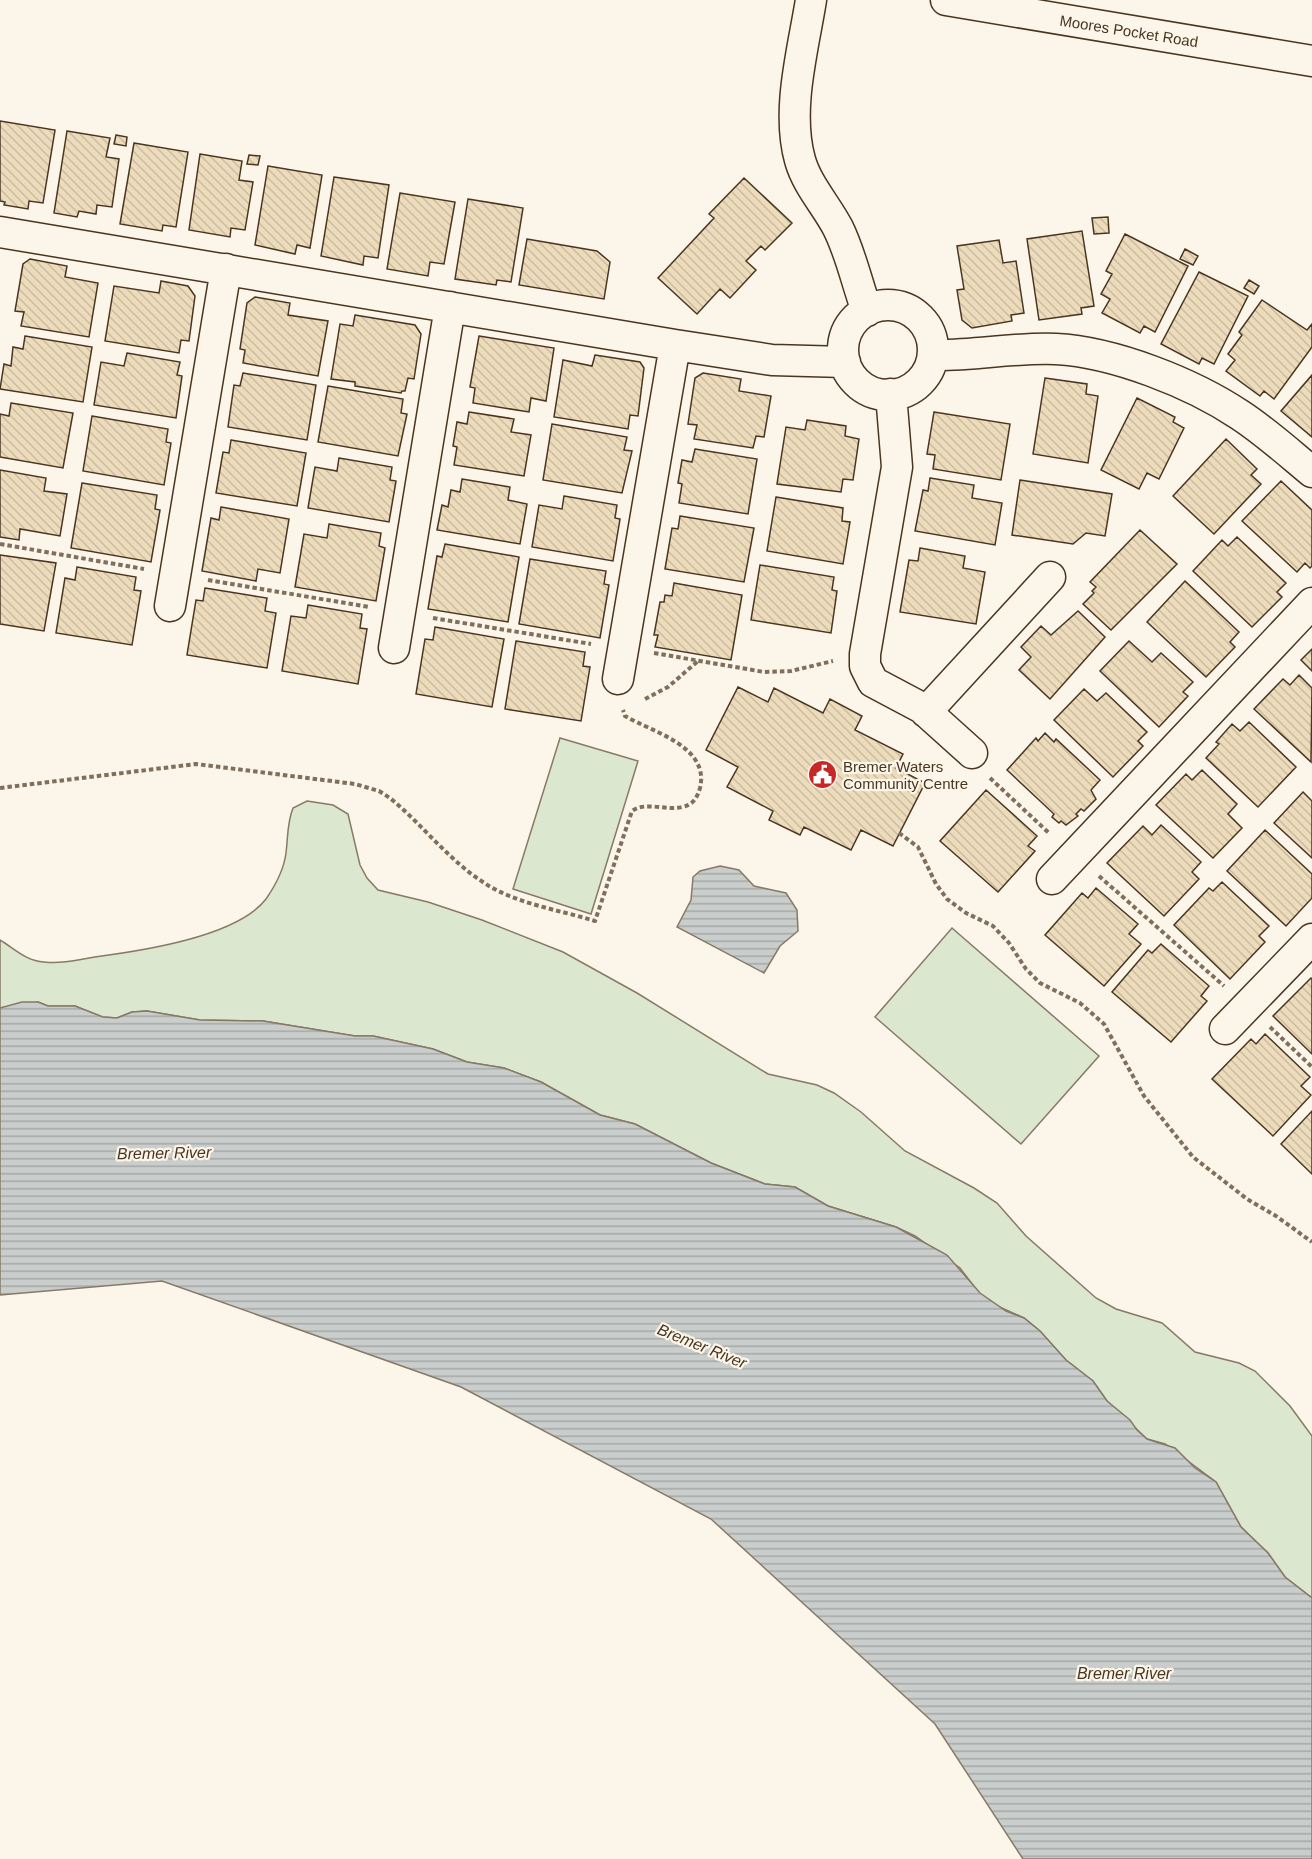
<svg xmlns="http://www.w3.org/2000/svg" width="1312" height="1859" font-family="Arial,sans-serif">
  <defs>
    <pattern id="water-rules" width="6" height="5" patternUnits="userSpaceOnUse" patternTransform="scale(1.5)"><rect width="6" height="5" fill="#c9cecd"/><path d="M0 2.5h6" fill="none" stroke="#a5a8a6"/></pattern>
    <pattern id="building-back-hatch" width="6" height="6" patternUnits="userSpaceOnUse" patternTransform="scale(1.5)"><rect width="6" height="6" fill="#ecdcbc"/><path d="M-1 5l2 2M0 0l6 6M5-1l2 2" fill="none" stroke="#ccbda1"/></pattern>
  </defs>
  <rect width="100%" height="100%" fill="#fbf6e9"/>
  <!-- green -->
  <path fill="#dce7d0" stroke="#887966" stroke-width="1.5" d="M 560,738 L 638,761 L 591,914 L 513,889 Z
    M 307,801 L 333,805 L 348,814 L 360,865 L 367,878 L 378,890 L 428,902 L 482,920 L 563,952 L 637,993 L 768,1074 L 817,1085 L 834,1093 L 861,1112 L 905,1151 L 974,1188 L 997,1203 L 1026,1236 L 1096,1298 L 1116,1309 L 1162,1323 L 1195,1352 L 1239,1363 L 1255,1371 L 1290,1406 L 1312,1436 L 1312,1598 L 1285,1577 L 1268,1553 L 1241,1527 L 1216,1482 L 1165,1444 L 1147,1439 L 1107,1401 L 1093,1381 L 1066,1360 L 1040,1331 L 1024,1318 L 993,1304 L 979,1293 L 960,1268 L 915,1236 L 896,1227 L 828,1206 L 795,1187 L 765,1184 L 711,1163 L 635,1124 L 600,1115 L 541,1082 L 504,1068 L 467,1062 L 433,1049 L 373,1036 L 355,1036 L 263,1021 L 200,1020 L 147,1011 L 132,1012 L 117,1018 L 102,1017 L 75,1006 L 48,1006 L 38,1002 L 0,1008 L 0,940 C 15,949 26,961 44,962 C 61,964 78,960 95,957 C 140,951 237,937 266,899 C 275,886 284,869 286,853 C 288,837 287,823 293,808 Z
    M 952,928 L 1099,1056 L 1021,1144 L 875,1017 Z"/>
  <!-- water -->
  <path fill="url(#water-rules)" stroke="#887966" stroke-width="1.5" d="M 720,866 L 739,870 L 754,886 L 786,893 L 797,910 L 798,931 L 780,946 L 764,973 L 677,927 L 691,900 L 693,877 L 700,871 Z
    M 22,1002 L 38,1002 L 48,1006 L 75,1006 L 103,1017 L 117,1018 L 132,1012 L 147,1011 L 200,1020 L 263,1021 L 355,1036 L 373,1036 L 433,1049 L 467,1062 L 504,1068 L 541,1082 L 600,1115 L 635,1124 L 711,1163 L 765,1184 L 795,1187 L 828,1206 L 896,1227 L 947,1255 L 980,1293 L 1006,1311 L 1024,1318 L 1040,1331 L 1066,1360 L 1093,1381 L 1107,1401 L 1130,1420 L 1137,1430 L 1147,1439 L 1175,1448 L 1195,1468 L 1216,1482 L 1241,1527 L 1268,1553 L 1285,1577 L 1312,1598 L 1312,1859 L 1023,1859 L 935,1724 L 711,1519 L 461,1387 L 162,1281 L 0,1295 L 0,1008 Z"/>
  <!-- building -->
  <path fill="url(#building-back-hatch)" stroke="#4a3520" stroke-width="1.5" d="M 0,121 L 55,130 L 43,203 L 29,201 L 28,209 L 4,205 L 5,202 L 0,201 Z
    M 67,131 L 110,138 L 106,157 L 119,159 L 112,207 L 97,205 L 96,214 L 79,211 L 77,217 L 54,213 Z
    M 116,135 L 127,137 L 126,146 L 114,144 Z
    M 134,143 L 188,152 L 176,227 L 163,225 L 162,231 L 120,224 Z
    M 200,154 L 242,161 L 239,180 L 253,182 L 245,230 L 231,228 L 230,237 L 189,230 Z
    M 249,155 L 260,156 L 258,165 L 247,164 Z
    M 268,166 L 322,175 L 310,248 L 297,245 L 295,254 L 255,245 Z
    M 334,177 L 389,185 L 378,258 L 364,256 L 363,265 L 321,256 Z
    M 744,178 L 792,223 L 765,250 L 761,246 L 746,261 L 756,270 L 730,298 L 720,289 L 697,314 L 658,278 L 714,218 L 709,214 Z
    M 400,193 L 455,202 L 444,264 L 430,262 L 428,276 L 387,269 Z
    M 468,199 L 523,208 L 511,282 L 497,280 L 496,285 L 455,279 Z
    M 1108,217 L 1109,233 L 1094,234 L 1092,218 Z
    M 1082,231 L 1094,306 L 1081,308 L 1082,314 L 1039,320 L 1027,239 Z
    M 1125,234 L 1188,266 L 1155,332 L 1144,326 L 1140,333 L 1102,313 L 1110,299 L 1101,294 L 1112,274 L 1106,271 Z
    M 527,239 L 597,251 L 610,262 L 604,299 L 519,285 Z
    M 999,240 L 1003,263 L 1016,261 L 1024,313 L 1011,315 L 1012,321 L 972,328 L 962,320 L 957,290 L 964,289 L 957,246 Z
    M 1185,249 L 1198,256 L 1193,265 L 1180,259 Z
    M 30,259 L 67,266 L 65,277 L 98,283 L 89,337 L 21,326 L 24,312 L 15,311 L 23,264 Z
    M 1199,272 L 1248,296 L 1214,364 L 1202,358 L 1199,364 L 1161,344 Z
    M 1249,280 L 1259,286 L 1254,294 L 1244,288 Z
    M 161,281 L 188,286 L 195,296 L 189,341 L 181,340 L 179,353 L 105,341 L 114,286 L 159,293 Z
    M 255,297 L 290,303 L 288,315 L 328,321 L 318,376 L 243,363 L 245,350 L 240,349 L 247,303 Z
    M 1262,300 L 1307,330 L 1312,324 L 1312,347 L 1274,399 L 1264,391 L 1260,396 L 1226,371 L 1235,360 L 1228,354 L 1242,335 L 1239,332 Z
    M 355,315 L 415,325 L 421,334 L 414,379 L 408,378 L 405,391 L 402,391 L 401,393 L 355,386 L 355,382 L 331,379 L 340,324 L 353,326 Z
    M 25,336 L 92,347 L 83,402 L 0,389 L 4,364 L 11,366 L 13,347 L 23,349 Z
    M 479,336 L 554,348 L 546,401 L 531,398 L 529,412 L 473,403 L 475,388 L 470,387 Z
    M 127,353 L 180,362 L 177,375 L 182,376 L 176,418 L 94,405 L 101,362 L 124,366 Z
    M 595,355 L 640,362 L 644,368 L 638,416 L 630,415 L 628,429 L 554,417 L 563,360 L 592,366 Z
    M 243,373 L 316,385 L 307,440 L 228,427 L 234,385 L 240,386 Z
    M 703,373 L 741,379 L 739,391 L 771,396 L 764,437 L 756,436 L 753,448 L 694,439 L 697,425 L 688,424 L 695,378 Z
    M 1312,375 L 1312,437 L 1281,411 Z
    M 1045,378 L 1087,384 L 1086,394 L 1098,396 L 1088,463 L 1033,454 Z
    M 328,386 L 403,399 L 401,413 L 407,414 L 398,456 L 318,442 Z
    M 1137,398 L 1175,417 L 1173,422 L 1184,428 L 1159,479 L 1147,473 L 1139,489 L 1101,470 Z
    M 11,403 L 73,413 L 63,468 L 0,457 L 0,414 L 9,416 Z
    M 469,412 L 514,419 L 511,432 L 531,435 L 524,476 L 454,465 L 457,447 L 453,446 L 457,422 L 467,424 Z
    M 934,412 L 1010,424 L 1001,480 L 933,469 L 935,455 L 927,454 Z
    M 92,416 L 168,429 L 166,442 L 171,443 L 164,485 L 83,471 Z
    M 807,420 L 846,426 L 845,436 L 859,439 L 853,480 L 843,479 L 841,492 L 777,484 L 786,427 L 805,430 Z
    M 552,424 L 627,437 L 624,450 L 632,451 L 622,493 L 543,480 Z
    M 1226,439 L 1257,469 L 1251,475 L 1261,484 L 1214,534 L 1173,496 Z
    M 231,440 L 306,453 L 297,506 L 216,493 L 223,452 L 229,453 Z
    M 695,449 L 757,459 L 748,514 L 679,503 L 682,484 L 678,483 L 682,460 L 692,462 Z
    M 339,458 L 392,467 L 390,480 L 396,481 L 389,522 L 308,508 L 315,467 L 337,471 Z
    M 0,470 L 46,478 L 44,491 L 67,494 L 60,536 L 20,529 L 19,540 L 0,537 Z
    M 930,478 L 974,485 L 972,498 L 1002,503 L 995,545 L 915,531 L 923,490 L 928,491 Z
    M 462,479 L 510,487 L 508,500 L 527,504 L 520,544 L 437,530 L 442,505 L 448,507 L 451,490 L 460,492 Z
    M 1020,480 L 1112,494 L 1105,536 L 1086,533 L 1073,544 L 1012,535 Z
    M 1281,481 L 1312,510 L 1312,566 L 1310,568 L 1305,563 L 1297,572 L 1242,521 Z
    M 82,483 L 157,495 L 155,509 L 160,510 L 151,562 L 71,548 Z
    M 564,496 L 617,505 L 615,518 L 620,519 L 613,561 L 532,547 L 539,505 L 562,509 Z
    M 776,497 L 843,508 L 842,521 L 850,522 L 843,564 L 767,551 Z
    M 221,507 L 289,519 L 280,573 L 258,569 L 256,581 L 202,571 L 211,518 L 219,520 Z
    M 680,516 L 754,528 L 744,582 L 665,569 L 672,528 L 678,529 Z
    M 329,524 L 381,533 L 379,546 L 385,548 L 376,601 L 295,587 L 304,534 L 327,538 Z
    M 1140,530 L 1177,564 L 1111,630 L 1083,604 L 1094,593 L 1092,591 L 1096,587 L 1090,582 Z
    M 1237,537 L 1286,583 L 1277,592 L 1282,597 L 1252,627 L 1193,571 L 1222,540 L 1228,546 Z
    M 445,544 L 519,557 L 508,622 L 428,609 L 437,556 L 442,557 Z
    M 920,548 L 965,556 L 963,568 L 985,572 L 976,624 L 900,612 L 909,560 L 918,561 Z
    M 0,555 L 56,563 L 44,631 L 0,624 Z
    M 530,559 L 606,571 L 604,584 L 609,585 L 600,638 L 519,624 Z
    M 760,565 L 834,577 L 832,590 L 837,591 L 831,633 L 751,620 Z
    M 77,567 L 136,577 L 134,590 L 141,591 L 132,645 L 56,633 L 65,578 L 75,580 Z
    M 1185,581 L 1239,632 L 1230,642 L 1235,647 L 1206,677 L 1147,622 Z
    M 674,583 L 742,595 L 731,660 L 655,647 L 658,635 L 654,635 L 660,602 L 664,602 L 665,595 L 672,596 Z
    M 205,588 L 267,598 L 265,611 L 276,613 L 267,668 L 187,655 L 196,600 L 203,601 Z
    M 308,605 L 362,614 L 360,628 L 367,629 L 358,684 L 282,671 L 291,616 L 306,618 Z
    M 1078,611 L 1105,637 L 1050,699 L 1019,670 L 1031,657 L 1021,647 L 1041,626 L 1051,635 Z
    M 435,627 L 504,639 L 492,707 L 416,694 L 425,639 L 433,640 Z
    M 516,641 L 585,652 L 583,666 L 590,667 L 581,721 L 505,709 Z
    M 1129,641 L 1152,662 L 1161,653 L 1193,682 L 1183,692 L 1188,696 L 1159,727 L 1100,671 Z
    M 1312,649 L 1312,671 L 1301,660 Z
    M 1299,675 L 1312,688 L 1311,762 L 1254,709 L 1283,679 L 1290,685 Z
    M 738,687 L 768,702 L 774,688 L 823,713 L 830,699 L 862,716 L 855,730 L 903,754 L 896,768 L 925,783 L 893,846 L 861,830 L 851,850 L 804,827 L 800,835 L 769,820 L 773,811 L 727,787 L 738,767 L 706,750 Z
    M 1084,689 L 1097,701 L 1106,693 L 1147,732 L 1138,741 L 1143,746 L 1113,777 L 1054,720 Z
    M 1249,722 L 1296,767 L 1258,807 L 1206,758 L 1219,744 L 1216,742 L 1232,724 L 1240,731 Z
    M 1045,733 L 1054,742 L 1056,739 L 1100,780 L 1091,790 L 1096,799 L 1084,811 L 1081,809 L 1076,814 L 1078,816 L 1066,825 L 1061,821 L 1059,823 L 1052,817 L 1054,814 L 1007,770 L 1036,738 L 1038,741 Z
    M 1202,770 L 1237,804 L 1228,814 L 1242,828 L 1213,858 L 1156,805 L 1186,774 L 1192,780 Z
    M 986,790 L 1037,836 L 1028,846 L 1035,851 L 998,892 L 940,841 Z
    M 1303,792 L 1312,801 L 1312,858 L 1274,823 Z
    M 1161,825 L 1201,862 L 1192,872 L 1199,879 L 1164,916 L 1107,863 L 1143,826 L 1152,835 Z
    M 1265,830 L 1312,874 L 1312,898 L 1286,926 L 1227,871 Z
    M 1222,882 L 1269,926 L 1259,936 L 1265,942 L 1230,979 L 1174,925 L 1209,888 L 1213,891 Z
    M 1096,888 L 1138,924 L 1129,934 L 1141,944 L 1104,986 L 1045,935 L 1082,893 L 1088,898 Z
    M 1161,944 L 1209,986 L 1201,996 L 1207,1001 L 1171,1042 L 1112,992 L 1148,950 L 1152,953 Z
    M 1311,978 L 1312,979 L 1312,1054 L 1273,1016 Z
    M 1265,1034 L 1310,1077 L 1301,1086 L 1311,1095 L 1273,1136 L 1212,1079 L 1251,1039 L 1256,1044 Z
    M 1312,1111 L 1312,1174 L 1281,1144 Z"/>
  <g fill="none" stroke-linecap="round" stroke-linejoin="round">
    <defs>
      <path id="street" d="M 811,0 C 803,50 786,110 800,160 C 807,185 826,205 838,228 C 851,254 857,284 867,311
        M 946,0 L 1312,61
        M 0,232 L 675,345 L 772,360 L 845,362
        M843 350a45 45 0 1 1 90 0a45 45 0 1 1-90 0Z
        M 933,355 C 974,356 1015,347 1056,349 C 1114,352 1192,383 1240,415 C 1266,432 1289,453 1312,472
        M 891,394 L 897,467 L 865,654 L 865,666 L 873,682 L 922,708 L 972,753
        M 170,606 L 226,269
        M 394,648 L 450,307
        M 618,679 L 675,345
        M 926,712 L 1050,577
        M 1052,879 L 1312,603
        M 1225,1029 L 1312,939"/>
    </defs>
    <!-- street casing -->
    <use href="#street" stroke="#4a3520" stroke-width="33"/>
    <!-- path -->
    <path stroke="#7f6f5c" stroke-width="4" stroke-dasharray="4.5 3" stroke-linecap="butt" d="M 0,544 L 144,569
      M 208,580 L 369,607
      M 433,618 L 591,644
      M 654,653 L 764,672 L 791,671 L 833,661
      M 645,699 L 668,687 L 698,661
      M 990,778 L 1050,834
      M 0,788 L 196,764 L 355,784 L 379,791 L 390,798 C 423,825 449,861 486,884 C 517,904 560,910 595,921 L 632,811 C 646,801 666,811 682,807 C 693,805 697,798 700,788 C 710,746 652,732 625,716 L 623,710
      M 899,833 L 918,847 L 936,884 L 947,899 L 966,913 L 993,926 L 1009,943 L 1026,969 L 1040,983 L 1080,1003 L 1104,1024 L 1144,1096 L 1193,1157 L 1247,1199 L 1276,1216 L 1312,1242
      M 1099,876 L 1224,986
      M 1270,1027 L 1312,1067"/>
    <!-- street -->
    <use href="#street" stroke="#fbf6e9" stroke-width="30"/>
  </g>
  <!-- icons -->
  <defs>
    <symbol id="civic-disc" viewBox="-11 -11 22 22"><circle r="9.5" fill="#c62828" stroke="#fbf6e9"/><path d="M-.6-6.5H3V-4.5H.6V-3L4-1V1h2V6H-6V1h2V-1L-.6-3ZM-1.2 2.5V6h2.4V2.5Z" fill="#fff"/></symbol>
  </defs>
  <g fill-rule="evenodd">
    <use href="#civic-disc" x="806" y="758" width="33" height="33"/>
  </g>
  <g text-anchor="middle" dominant-baseline="central" stroke-width="4.5" stroke-linejoin="round" paint-order="stroke">
    <!-- street labels -->
    <g font-size="15" fill="#4a3520" stroke="#fbf6e9">
      <text transform="translate(1129 31) rotate(9)">Moores Pocket Road</text>
    </g>
    <!-- poi labels -->
    <g font-size="15" fill="#4a3520" stroke="#fbf6e9" text-anchor="start">
      <text x="843" y="766">Bremer Waters<tspan x="843" dy="17">Community Centre</tspan></text>
    </g>
    <!-- water labels -->
    <g font-size="16" font-style="italic" fill="#4a3520" stroke="#fbf6e9">
      <text transform="translate(164 1153) rotate(-1)">Bremer River</text>
      <text transform="translate(702 1346) rotate(22)">Bremer River</text>
      <text x="1124" y="1673">Bremer River</text>
    </g>
  </g>
</svg>
